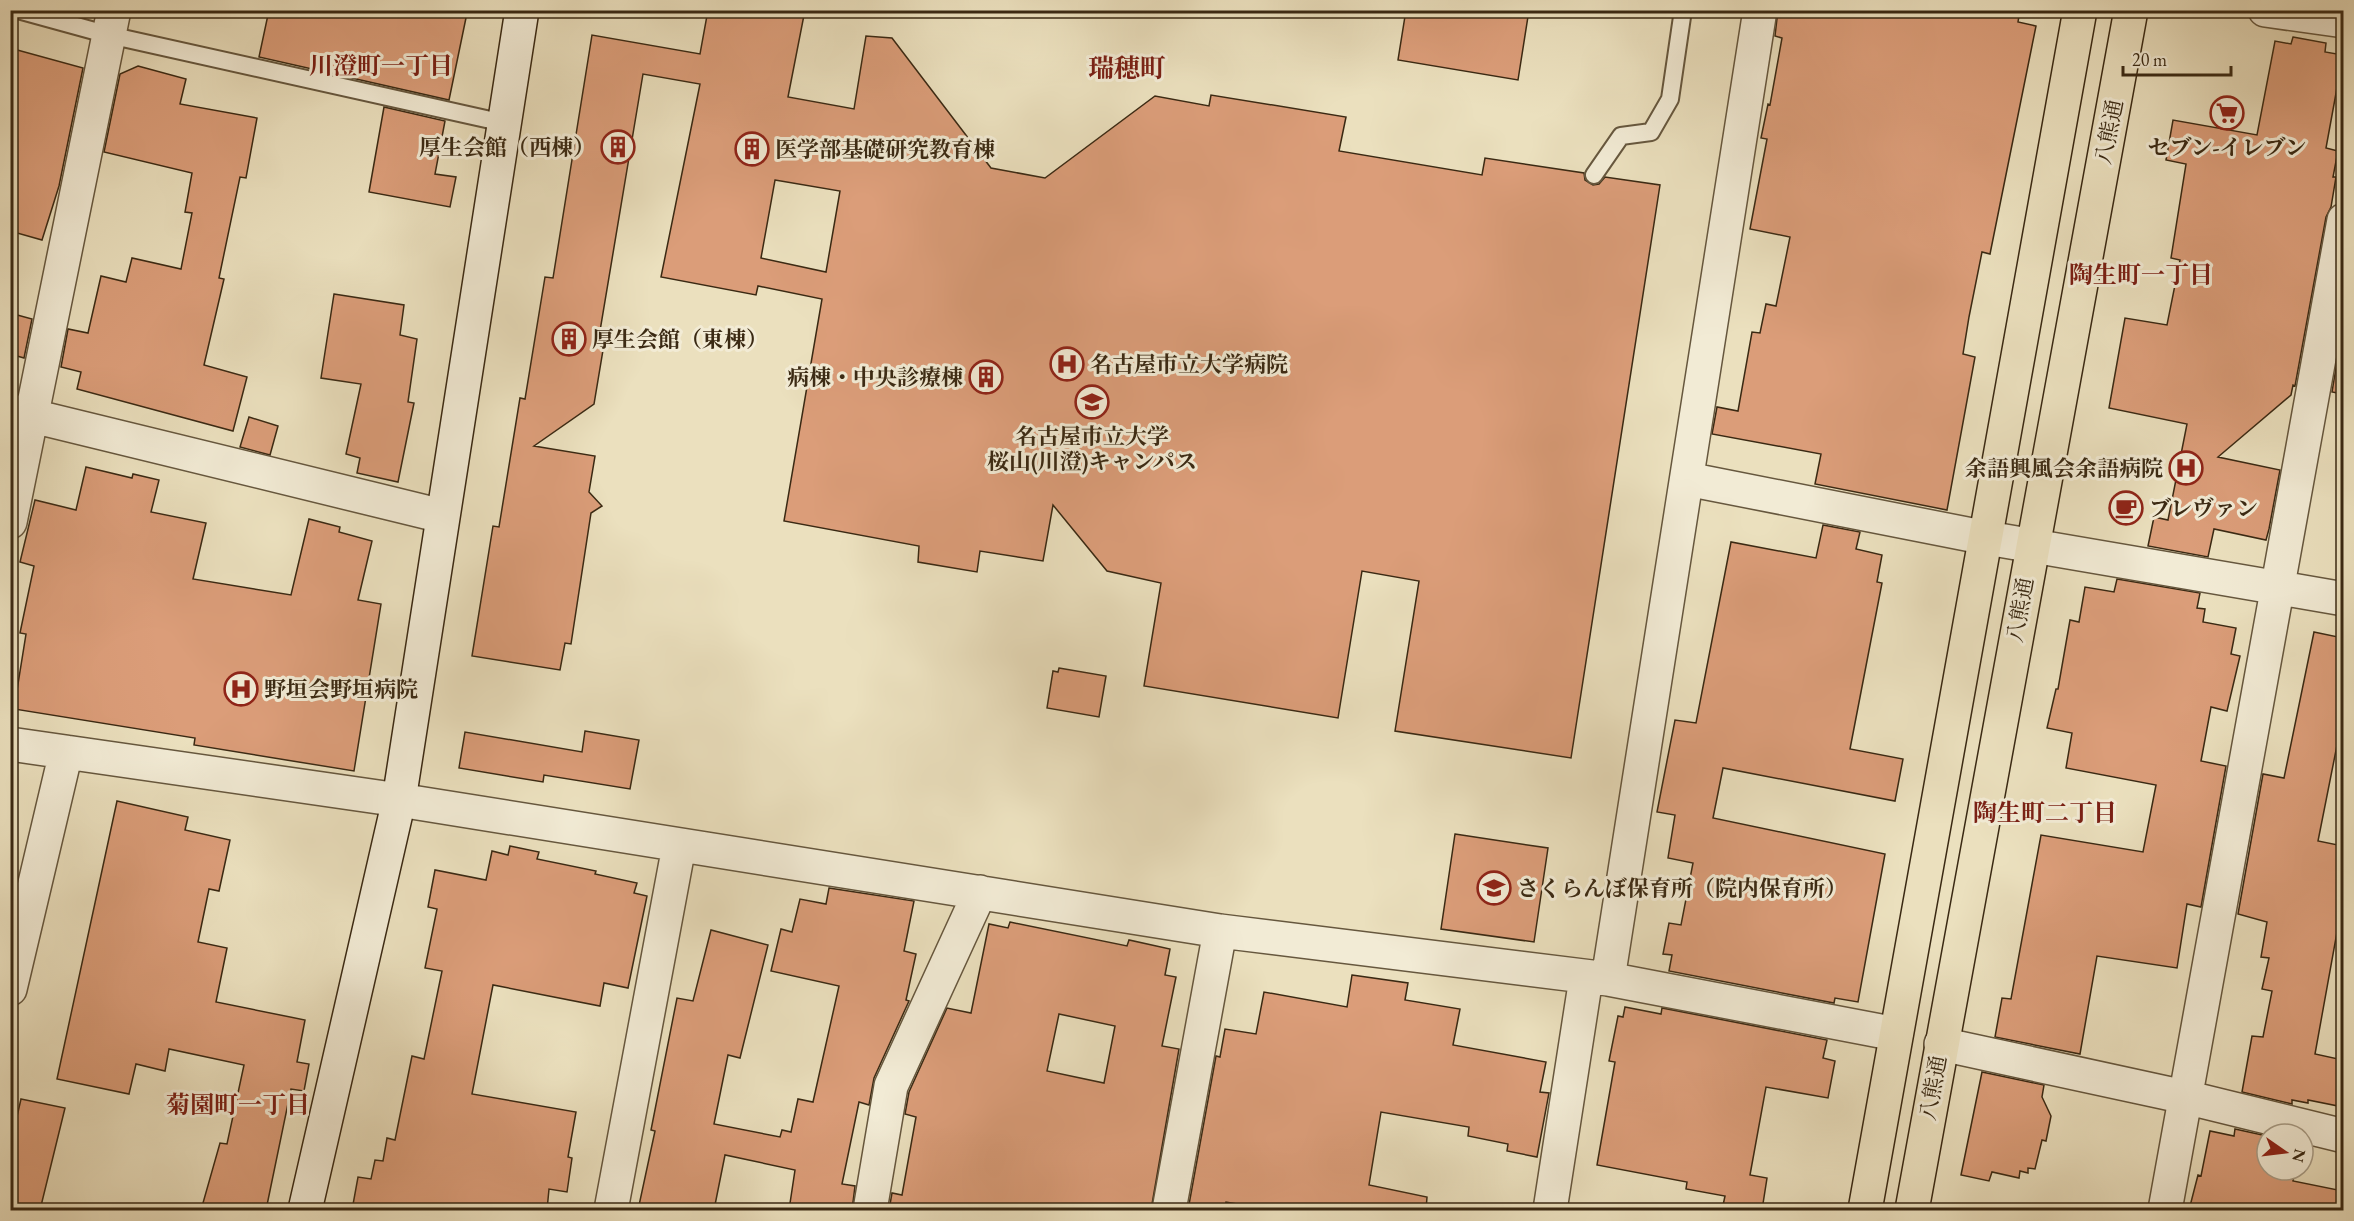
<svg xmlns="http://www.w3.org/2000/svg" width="2354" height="1221" font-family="'EB Garamond','Noto Serif JP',serif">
  <rect width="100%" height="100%" fill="#ebe0be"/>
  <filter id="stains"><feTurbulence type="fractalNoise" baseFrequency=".00333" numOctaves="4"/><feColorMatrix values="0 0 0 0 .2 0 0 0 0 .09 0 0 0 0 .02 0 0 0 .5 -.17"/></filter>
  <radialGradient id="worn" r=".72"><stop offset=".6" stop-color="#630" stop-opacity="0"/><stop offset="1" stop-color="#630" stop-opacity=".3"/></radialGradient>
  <!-- building -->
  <path fill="#db9d79" stroke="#3a2913" stroke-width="1.5" fill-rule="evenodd" d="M 269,10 L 452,10 L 467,13 L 449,100 L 259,57 Z
    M 708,10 L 805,10 L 788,97 L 854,109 L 866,36 L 892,38 L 991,168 L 1045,178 L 1155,96 L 1209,106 L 1211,95 L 1346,117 L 1339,151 L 1482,175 L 1485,158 L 1584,173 L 1585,180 L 1593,185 L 1599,184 L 1605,177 L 1660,185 L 1571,758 L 1395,731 L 1419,581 L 1362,571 L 1338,718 L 1144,686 L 1161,583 L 1107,571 L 1053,505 L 1043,561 L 980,551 L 977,572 L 918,562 L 919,546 L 784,521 L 822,299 L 758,286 L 756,295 L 661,277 L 700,84 L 643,74 L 600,331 L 606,332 L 594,404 L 534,446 L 595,456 L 589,492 L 602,506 L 591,513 L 571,644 L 565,643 L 560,670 L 472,656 L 493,526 L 499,527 L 520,398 L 525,399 L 545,277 L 553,278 L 592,35 L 700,54 ZM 775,180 L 840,191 L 826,272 L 761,258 Z
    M 1406,10 L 1529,10 L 1518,80 L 1398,60 Z
    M 1778,10 L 2020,10 L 2018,22 L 2036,26 L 1990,254 L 1982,252 L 1969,317 L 1963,354 L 1975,357 L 1947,510 L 1815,484 L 1821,454 L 1712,434 L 1717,407 L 1738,411 L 1752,332 L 1760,333 L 1766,304 L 1776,306 L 1790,237 L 1750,229 L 1767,139 L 1761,138 L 1768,104 L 1770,105 L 1782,38 L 1775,36 Z
    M 2293,37 L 2326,43 L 2325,52 L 2343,55 L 2326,148 L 2338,151 L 2333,177 L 2336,177 L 2331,207 L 2326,217 L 2295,386 L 2293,385 L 2291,395 L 2218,457 L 2280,470 L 2269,529 L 2266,540 L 2214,529 L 2208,557 L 2148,546 L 2154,517 L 2168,520 L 2187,424 L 2109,408 L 2125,318 L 2167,325 L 2180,260 L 2171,258 L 2186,164 L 2166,160 L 2173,120 L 2257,135 L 2275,41 L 2291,44 Z
    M 10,48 L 83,68 L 59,186 L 42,240 L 10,231 Z
    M 138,66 L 186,79 L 180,104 L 257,118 L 246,178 L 240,177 L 219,278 L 224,279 L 204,365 L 247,377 L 233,431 L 77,389 L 81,372 L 61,367 L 68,329 L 88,333 L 101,276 L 126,282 L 132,258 L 181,269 L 192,213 L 185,212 L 192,173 L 104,152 L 120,74 Z
    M 384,107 L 445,121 L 435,174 L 456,177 L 450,207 L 369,192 Z
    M 334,294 L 404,305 L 400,335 L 417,339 L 408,402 L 414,403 L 398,482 L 357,473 L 360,458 L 346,454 L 361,384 L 321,378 Z
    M 10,313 L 32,319 L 24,358 L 10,354 Z
    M 2337,362 L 2343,363 L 2343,394 L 2332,392 Z
    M 249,417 L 278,426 L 270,455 L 240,447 Z
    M 86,467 L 132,478 L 133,474 L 159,480 L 151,512 L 206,523 L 193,579 L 291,595 L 309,519 L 340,527 L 339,532 L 372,541 L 358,600 L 381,604 L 354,771 L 194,745 L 195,738 L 14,709 L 26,634 L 20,633 L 34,566 L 20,562 L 35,500 L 76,510 Z
    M 1823,525 L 1860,532 L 1856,549 L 1882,555 L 1877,582 L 1882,583 L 1850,749 L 1903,759 L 1895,801 L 1723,768 L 1713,818 L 1885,854 L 1858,1002 L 1835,998 L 1834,1003 L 1669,971 L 1672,955 L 1663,954 L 1669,923 L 1681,925 L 1693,863 L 1668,858 L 1675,815 L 1657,812 L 1675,720 L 1696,723 L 1731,542 L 1816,558 Z
    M 2117,579 L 2200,593 L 2197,608 L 2205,609 L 2203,622 L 2236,628 L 2231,654 L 2240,656 L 2227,711 L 2211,707 L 2201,761 L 2226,766 L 2201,907 L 2187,904 L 2177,968 L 2097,956 L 2080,1054 L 1995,1037 L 2002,998 L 2011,999 L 2041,835 L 2143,852 L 2156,785 L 2066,768 L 2072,733 L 2047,728 L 2056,689 L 2058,689 L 2070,620 L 2079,622 L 2085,587 L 2114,592 Z
    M 2314,632 L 2343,638 L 2343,715 L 2318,841 L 2343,846 L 2343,899 L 2315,1054 L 2343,1060 L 2343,1107 L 2308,1100 L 2308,1103 L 2292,1100 L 2292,1104 L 2242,1092 L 2252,1036 L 2263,1037 L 2272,991 L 2262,989 L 2269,958 L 2261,957 L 2267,922 L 2238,914 L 2263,774 L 2284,778 Z
    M 1059,668 L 1106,676 L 1099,717 L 1047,708 L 1053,671 L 1058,672 Z
    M 585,731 L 639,740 L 630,789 L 544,775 L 543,782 L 459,768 L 465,732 L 582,752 Z
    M 117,801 L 188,817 L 185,830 L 230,840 L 219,891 L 209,889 L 198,942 L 227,948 L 216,1002 L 305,1020 L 297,1062 L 309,1064 L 304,1091 L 291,1089 L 266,1210 L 201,1210 L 220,1143 L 227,1144 L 244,1065 L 169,1049 L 165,1071 L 136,1064 L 129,1094 L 57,1079 Z
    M 1455,834 L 1548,848 L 1534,942 L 1441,929 Z
    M 510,846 L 539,852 L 537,859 L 596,871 L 595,874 L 637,883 L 634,893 L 647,896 L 628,988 L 604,983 L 600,1006 L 493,985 L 472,1094 L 576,1112 L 568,1157 L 572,1158 L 567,1192 L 549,1189 L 547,1210 L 352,1210 L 358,1177 L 371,1179 L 375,1160 L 383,1161 L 387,1138 L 395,1140 L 412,1056 L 424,1059 L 442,971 L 425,968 L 437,909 L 428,907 L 435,870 L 486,880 L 492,851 L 508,855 Z
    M 829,888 L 914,901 L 904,951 L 916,954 L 906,1000 L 909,1001 L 874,1078 L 869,1105 L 859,1102 L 842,1184 L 855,1186 L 852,1210 L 789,1210 L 795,1170 L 725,1155 L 714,1210 L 638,1210 L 655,1131 L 651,1130 L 677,998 L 693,1001 L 711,930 L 768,945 L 740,1058 L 728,1055 L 714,1124 L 780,1137 L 782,1130 L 791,1132 L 798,1099 L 813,1102 L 839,986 L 771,971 L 781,929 L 792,932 L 800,899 L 826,904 Z
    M 1010,922 L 1127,946 L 1129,940 L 1170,949 L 1165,975 L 1176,977 L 1162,1046 L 1179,1049 L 1151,1210 L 889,1210 L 892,1193 L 902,1195 L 916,1117 L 905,1114 L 909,1092 L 947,1008 L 971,1013 L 989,924 L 1008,928 ZM 1059,1014 L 1115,1026 L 1104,1083 L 1047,1071 Z
    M 1352,975 L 1408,983 L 1405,1000 L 1460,1009 L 1453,1045 L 1546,1062 L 1540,1092 L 1549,1093 L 1537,1157 L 1507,1151 L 1508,1144 L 1468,1136 L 1469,1127 L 1381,1112 L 1369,1185 L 1427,1197 L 1426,1210 L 1274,1210 L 1226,1202 L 1224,1210 L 1188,1210 L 1216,1056 L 1220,1057 L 1225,1029 L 1256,1034 L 1264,992 L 1347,1007 Z
    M 1625,1007 L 1661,1014 L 1662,1008 L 1827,1040 L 1823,1058 L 1835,1061 L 1828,1098 L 1766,1087 L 1750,1175 L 1767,1178 L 1762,1210 L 1722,1210 L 1725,1196 L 1686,1189 L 1687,1182 L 1597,1165 L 1615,1062 L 1609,1061 L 1618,1016 L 1623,1017 Z
    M 1982,1072 L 2044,1085 L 2042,1097 L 2051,1116 L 2046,1141 L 2042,1140 L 2035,1169 L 2028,1168 L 2028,1173 L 2020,1171 L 2019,1178 L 1992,1172 L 1989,1181 L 1961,1175 Z
    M 21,1099 L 65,1108 L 40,1210 L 10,1210 L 10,1147 Z
    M 2235,1129 L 2267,1136 L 2267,1170 L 2295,1170 L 2293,1181 L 2343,1191 L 2343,1210 L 2189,1210 L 2198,1175 L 2201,1176 L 2210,1131 L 2234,1136 Z"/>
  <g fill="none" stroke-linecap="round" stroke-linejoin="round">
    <defs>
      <path id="lane" d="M 18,10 L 109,35 L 504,123
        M 1594,175 L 1621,136 L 1651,132 L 1670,99 L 1683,10"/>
      <path id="street" d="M 2265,10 L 2344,21
        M 12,411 L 442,516
        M 1687,479 L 1987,538 L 2344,599
        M 10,522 L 114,10
        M 10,744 L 399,800 L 1220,931 L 1608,979 L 1896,1034
        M 1608,979 L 1760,10
        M 10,989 L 66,752
        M 1941,1044 L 2185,1097 L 2344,1136
        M 611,1210 L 679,846
        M 870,1210 L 891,1086 L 980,892
        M 1169,1210 L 1220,931
        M 1550,1210 L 1586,978
        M 2165,1210 L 2344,220"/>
      <path id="secondary" d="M 305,1210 L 399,800 L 522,10"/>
      <path id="primary" d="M 1865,1210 L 2080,10
        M 1912,1210 L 2131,10"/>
    </defs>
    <!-- lane casing -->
    <use href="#lane" stroke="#66573e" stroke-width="20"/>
    <!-- street casing -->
    <use href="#street" stroke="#66573e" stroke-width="36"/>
    <!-- secondary casing -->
    <use href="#secondary" stroke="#3a2913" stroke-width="36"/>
    <!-- primary casing -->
    <use href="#primary" stroke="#3a2913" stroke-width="36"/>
    <!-- lane -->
    <use href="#lane" stroke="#f2ebd5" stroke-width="16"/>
    <!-- street -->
    <use href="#street" stroke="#f2ebd5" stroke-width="33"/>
    <!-- secondary -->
    <use href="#secondary" stroke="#f2ebd5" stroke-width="33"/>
    <!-- primary -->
    <use href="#primary" stroke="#ebe0be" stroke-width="33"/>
  </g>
  <!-- icons -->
  <defs>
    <symbol id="supermarket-ring" viewBox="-11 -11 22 22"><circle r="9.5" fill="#f2ebd5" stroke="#8f2418" stroke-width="1.5"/><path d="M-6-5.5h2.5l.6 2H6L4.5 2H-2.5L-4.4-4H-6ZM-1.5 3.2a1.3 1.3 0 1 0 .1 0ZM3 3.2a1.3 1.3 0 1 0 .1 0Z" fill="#8f2418"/></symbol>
    <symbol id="building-ring" viewBox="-11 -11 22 22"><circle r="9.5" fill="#f2ebd5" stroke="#8f2418" stroke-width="1.5"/><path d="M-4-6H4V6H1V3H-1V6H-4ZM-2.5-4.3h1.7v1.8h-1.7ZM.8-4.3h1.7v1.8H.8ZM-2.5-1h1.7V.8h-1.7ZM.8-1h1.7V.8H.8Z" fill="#8f2418"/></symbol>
    <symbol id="hospital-ring" viewBox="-11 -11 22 22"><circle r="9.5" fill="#f2ebd5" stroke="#8f2418" stroke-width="1.5"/><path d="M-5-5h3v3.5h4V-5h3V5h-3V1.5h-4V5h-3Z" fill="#8f2418"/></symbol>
    <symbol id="university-ring" viewBox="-11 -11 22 22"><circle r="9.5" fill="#f2ebd5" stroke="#8f2418" stroke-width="1.5"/><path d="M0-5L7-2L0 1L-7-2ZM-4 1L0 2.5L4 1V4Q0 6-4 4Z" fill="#8f2418"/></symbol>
    <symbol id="cafe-ring" viewBox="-11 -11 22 22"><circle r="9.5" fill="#f2ebd5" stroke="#8f2418" stroke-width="1.5"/><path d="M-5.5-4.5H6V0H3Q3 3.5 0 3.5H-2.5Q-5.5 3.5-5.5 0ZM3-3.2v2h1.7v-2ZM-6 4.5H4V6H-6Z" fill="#8f2418"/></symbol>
    <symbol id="school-ring" viewBox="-11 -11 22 22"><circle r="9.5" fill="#f2ebd5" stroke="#8f2418" stroke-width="1.5"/><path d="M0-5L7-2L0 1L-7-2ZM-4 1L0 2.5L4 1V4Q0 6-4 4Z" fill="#8f2418"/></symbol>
  </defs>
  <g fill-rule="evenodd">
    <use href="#supermarket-ring" x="2208" y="94" width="38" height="38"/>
    <use href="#building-ring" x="599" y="128" width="38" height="38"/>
    <use href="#building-ring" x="733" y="130" width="38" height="38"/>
    <use href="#building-ring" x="550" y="320" width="38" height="38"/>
    <use href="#hospital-ring" x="1048" y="345" width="38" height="38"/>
    <use href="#building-ring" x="967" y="358" width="38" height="38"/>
    <use href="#university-ring" x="1073" y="383" width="38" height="38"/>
    <use href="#hospital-ring" x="2167" y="449" width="38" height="38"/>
    <use href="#cafe-ring" x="2107" y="489" width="38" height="38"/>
    <use href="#hospital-ring" x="222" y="670" width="38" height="38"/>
    <use href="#school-ring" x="1475" y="869" width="38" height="38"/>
  </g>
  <g text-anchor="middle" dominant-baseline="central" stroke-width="6" stroke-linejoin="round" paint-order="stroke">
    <!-- street labels -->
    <g font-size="22" fill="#3a2913" stroke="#f2ebd5">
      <text transform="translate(2109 132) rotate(-79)">八熊通</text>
      <text transform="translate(2020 610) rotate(-80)">八熊通</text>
      <text transform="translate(1933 1088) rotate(-80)">八熊通</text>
    </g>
    <!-- poi labels -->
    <g font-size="22" font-weight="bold" fill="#3a2913" stroke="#f2ebd5" text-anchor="start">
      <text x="595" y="147" text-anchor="end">厚生会館（西棟）</text>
      <text x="2227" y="147" text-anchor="middle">セブン-イレブン</text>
      <text x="775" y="149">医学部基礎研究教育棟</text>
      <text x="592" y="339">厚生会館（東棟）</text>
      <text x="1090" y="364">名古屋市立大学病院</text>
      <text x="963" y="377" text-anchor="end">病棟・中央診療棟</text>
      <text x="1092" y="436" text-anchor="middle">名古屋市立大学<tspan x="1092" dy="25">桜山(川澄)キャンパス</tspan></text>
      <text x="2163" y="468" text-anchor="end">余語興風会余語病院</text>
      <text x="2149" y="508">ブレヴァン</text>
      <text x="264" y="689">野垣会野垣病院</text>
      <text x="1517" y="888">さくらんぼ保育所（院内保育所）</text>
    </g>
    <!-- neighbourhood labels -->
    <g font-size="24" font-weight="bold" fill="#7a1f14" stroke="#f2ebd5">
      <text x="381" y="65">川澄町一丁目</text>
      <text x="2141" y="274">陶生町一丁目</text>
      <text x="2045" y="812">陶生町二丁目</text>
      <text x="238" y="1104">菊園町一丁目</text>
    </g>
    <!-- quarter labels -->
    <g font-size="26" font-weight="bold" fill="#7a1f14" stroke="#f2ebd5">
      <text x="1127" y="68">瑞穂町</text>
    </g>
  </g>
  <!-- margin -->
  <rect width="2354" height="1221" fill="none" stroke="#ebe0be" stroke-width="36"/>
  <rect x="12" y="12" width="2330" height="1197" fill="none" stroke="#3a2913" stroke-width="3"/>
  <rect x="18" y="18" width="2318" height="1185" fill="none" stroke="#3a2913" stroke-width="1.5"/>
  <!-- north arrow -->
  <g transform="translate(2285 1152) rotate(104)"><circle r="28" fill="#f2ebd5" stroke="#a89d87" stroke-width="1.5"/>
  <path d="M0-4.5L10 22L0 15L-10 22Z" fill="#8f2418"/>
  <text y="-9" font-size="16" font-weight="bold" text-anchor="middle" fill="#3a2913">N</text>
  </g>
  <!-- scale -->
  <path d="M2123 66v9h108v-9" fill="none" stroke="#3a2913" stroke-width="3"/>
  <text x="2132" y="66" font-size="18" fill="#3a2913" stroke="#f2ebd5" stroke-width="4.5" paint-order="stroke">20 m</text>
  <rect width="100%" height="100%" filter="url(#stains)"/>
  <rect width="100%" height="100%" fill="url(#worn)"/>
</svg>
